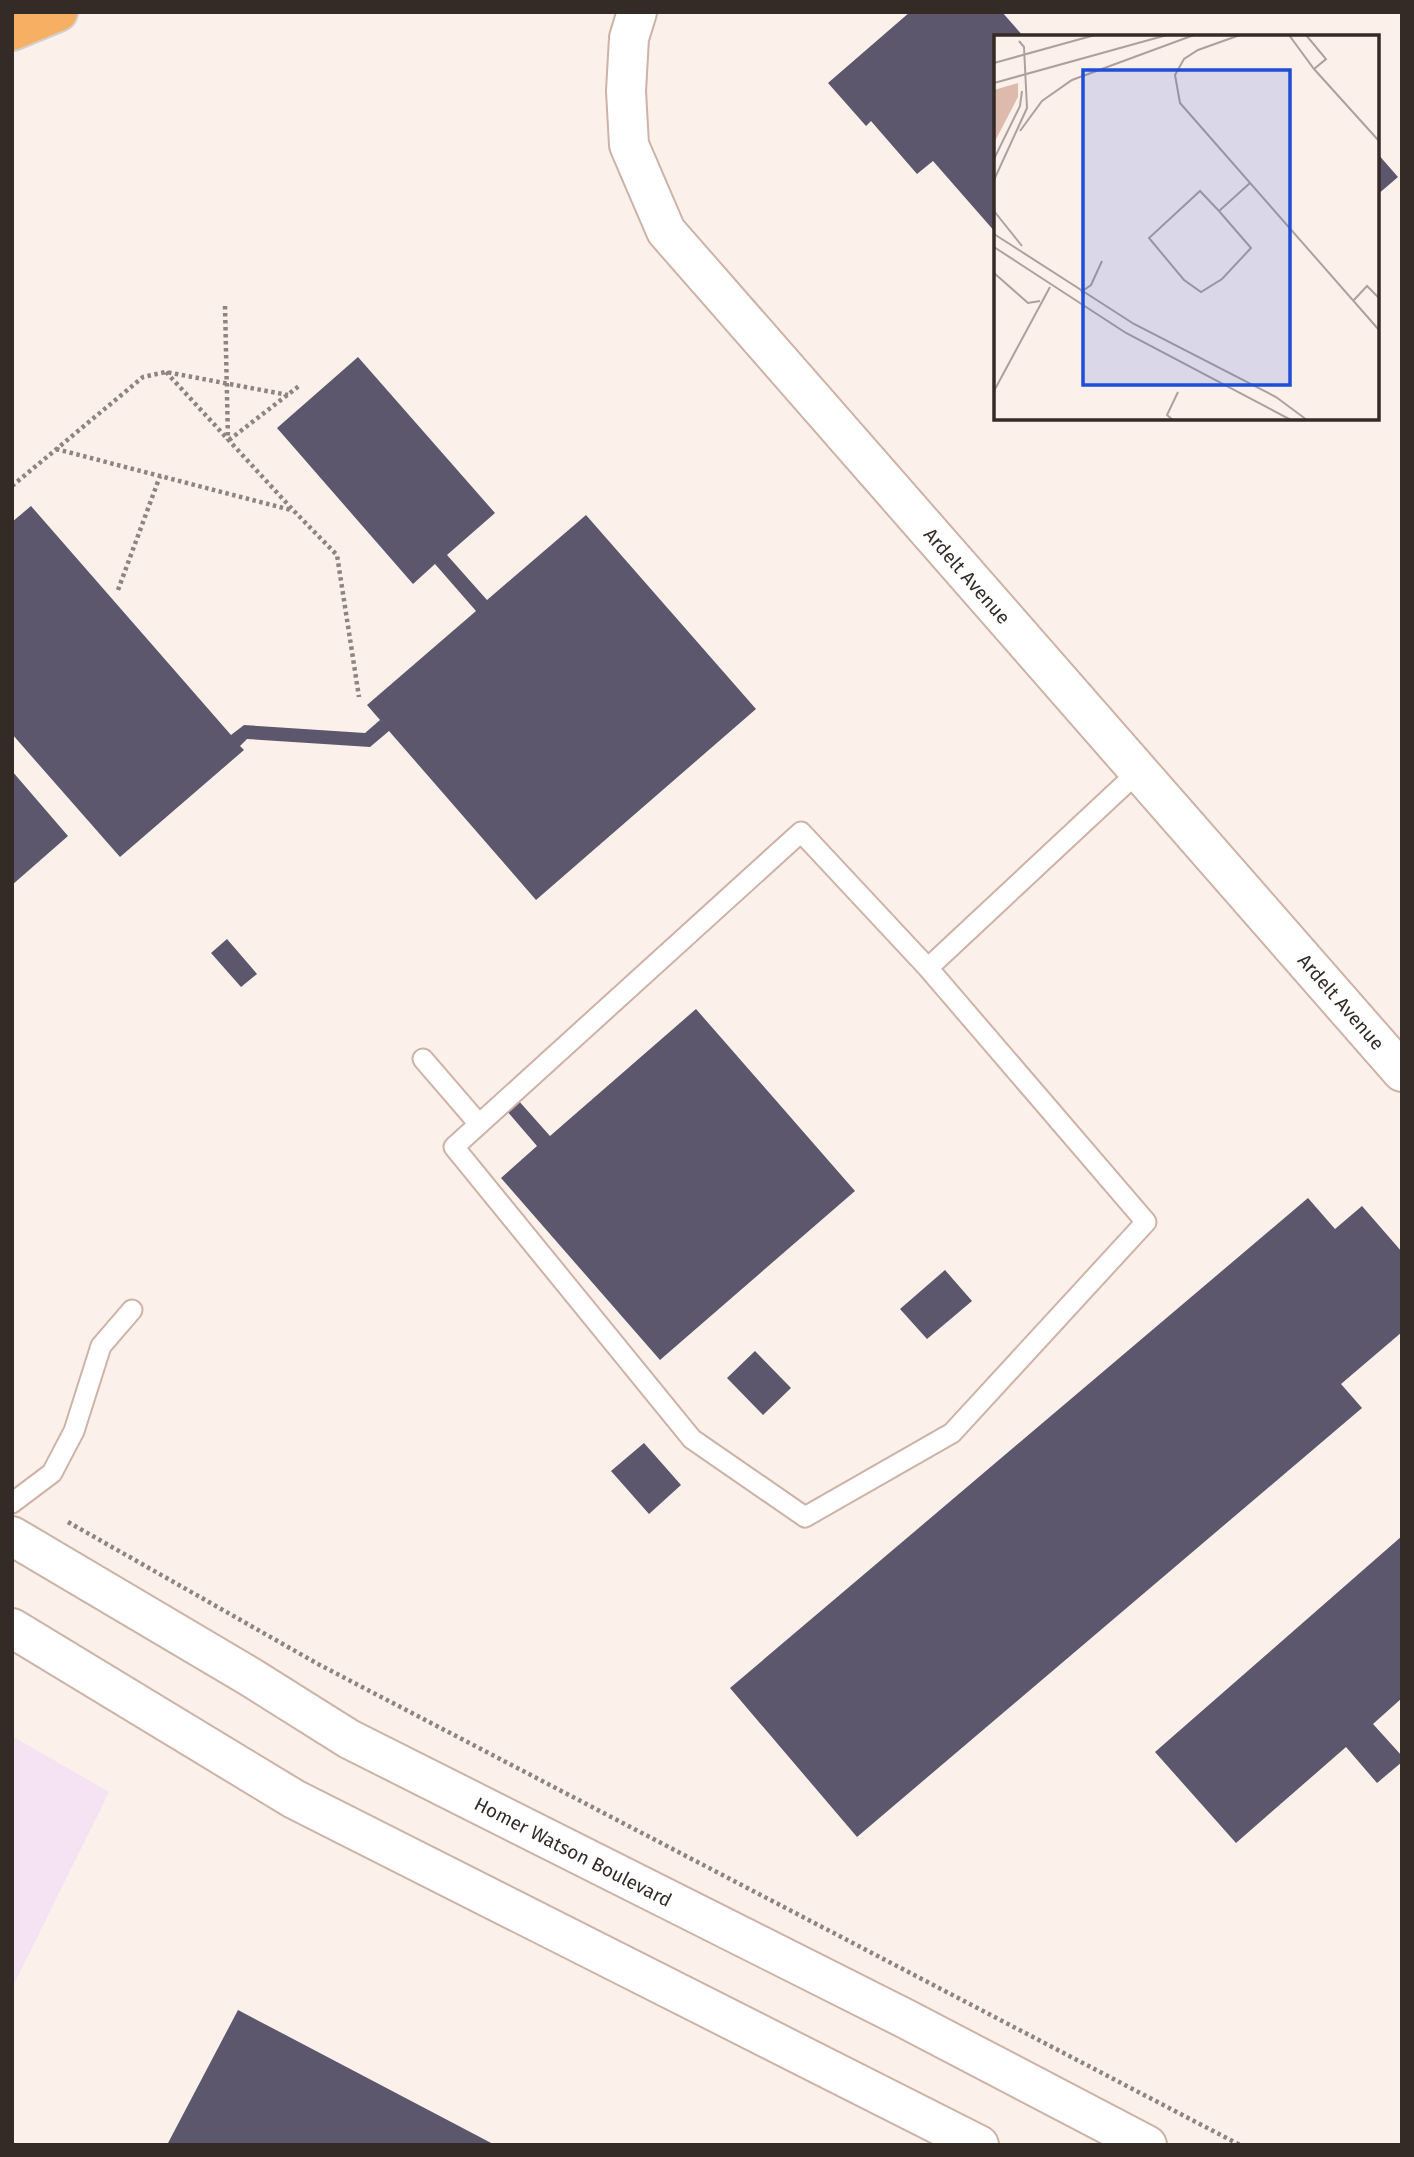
<svg xmlns="http://www.w3.org/2000/svg" width="1414" height="2157" font-family="'Fira Sans',sans-serif">
  <rect width="100%" height="100%" fill="#fcf0eb"/>
  <!-- commercial -->
  <path fill="#f5e2f2" d="M 12,1736 L 109,1792 L 12,1988 Z"/>
  <!-- building -->
  <path fill="#5d576d" d="M 910,12 L 1002,12 L 1024,37 L 996,37 L 996,233 L 933,161 L 917,174 L 871,121 L 866,126 L 828,83 Z
    M 1377,153 L 1398,177 L 1377,195 Z
    M 358,357 L 495,513 L 447,555 L 487,600 L 586,515 L 756,709 L 536,900 L 389,731 L 370,747 L 247,739 L 240,746 L 244,750 L 120,857 L 12,734 L 12,522 L 31,506 L 231,735 L 244,725 L 365,733 L 380,720 L 367,705 L 476,611 L 435,564 L 413,584 L 277,428 Z
    M 12,771 L 68,836 L 12,885 Z
    M 227,939 L 257,974 L 241,987 L 211,953 Z
    M 696,1009 L 855,1191 L 660,1360 L 501,1178 L 537,1146 L 506,1110 L 518,1100 L 550,1136 Z
    M 1308,1198 L 1335,1229 L 1362,1206 L 1402,1252 L 1402,1332 L 1341,1384 L 1362,1408 L 857,1837 L 730,1688 Z
    M 945,1270 L 972,1301 L 927,1339 L 900,1309 Z
    M 755,1351 L 791,1388 L 763,1415 L 727,1378 Z
    M 644,1443 L 681,1485 L 649,1514 L 611,1471 Z
    M 1402,1536 L 1402,1698 L 1373,1724 L 1402,1756 L 1402,1762 L 1377,1783 L 1346,1747 L 1236,1843 L 1155,1752 Z
    M 238,2010 L 495,2145 L 167,2145 Z"/>
  <g fill="none" stroke-linecap="round" stroke-linejoin="round">
    <defs>
      <path id="service" d="M 928,968 L 801,832 L 454,1147 L 692,1439 L 805,1517 L 952,1433 L 1146,1222 L 928,968 L 1139,771
        M 423,1059 L 479,1124
        M 12,1503 L 52,1473 L 74,1431 L 101,1346 L 132,1310"/>
      <path id="minor" d="M 637,12 L 629,38 L 626,91 L 629,145 L 666,231 L 1402,1072"/>
      <path id="secondary" d="M 12,1536 L 252,1678 L 349,1739 L 906,2019 L 1147,2145
        M 12,1628 L 294,1799 L 979,2145"/>
      <path id="motorway" d="M 12,31 L 58,12"/>
    </defs>
    <!-- service casing -->
    <use href="#service" stroke="#cdb2a7" stroke-width="23"/>
    <!-- minor casing -->
    <use href="#minor" stroke="#cdb2a7" stroke-width="42"/>
    <!-- secondary casing -->
    <use href="#secondary" stroke="#cdb2a7" stroke-width="42"/>
    <!-- motorway casing -->
    <use href="#motorway" stroke="#d2d0cf" stroke-width="42"/>
    <!-- path -->
    <path stroke="#8f8480" stroke-width="4.5" stroke-dasharray="3.5 3.5" stroke-linecap="butt" d="M 225,306 L 228,440
      M 166,372 L 293,510 L 337,555 L 359,697
      M 229,440 L 299,386
      M 56,449 L 291,510
      M 12,486 L 143,377 L 166,372 L 288,395
      M 118,590 L 160,476
      M 68,1522 L 318,1664 L 1240,2145"/>
    <!-- service -->
    <use href="#service" stroke="#fff" stroke-width="19"/>
    <!-- minor -->
    <use href="#minor" stroke="#fff" stroke-width="38"/>
    <!-- secondary -->
    <use href="#secondary" stroke="#fff" stroke-width="38"/>
    <!-- motorway -->
    <use href="#motorway" stroke="#f7af63" stroke-width="38"/>
  </g>
  <g text-anchor="middle" dominant-baseline="central" stroke-width="7" stroke-linejoin="round" paint-order="stroke">
    <!-- street labels -->
    <g font-size="19" fill="#342a26" stroke="#fff">
      <text transform="translate(967 576) rotate(49)">Ardelt Avenue</text>
      <text transform="translate(1341 1002) rotate(49)">Ardelt Avenue</text>
      <text transform="translate(573 1852) rotate(27)">Homer Watson Boulevard</text>
    </g>
  </g>
  <!-- overview -->
  <g transform="translate(994 35)">
    <rect width="385" height="385" fill="#fcf0eb"/>
    <path d="M 24,48 L 24,62 L 0,108 L 0,55 Z" fill="#ddbaac"/>
    <path fill="none" stroke="#aca19c" stroke-width="2" d="M 246,0 L 204,15 L 190,24 L 181,40 L 186,68 L 385,295M 295,0 L 320,34 L 332,24 L 312,0M 0,28 L 101,0M 320,34 L 385,106M 0,48 L 173,0M 26,96 L 48,66 L 78,45 L 200,0M 0,124 L 26,71 L 28,56M 0,145 L 33,73 L 30,12 L 25,6M 0,176 L 28,211M 225,176 L 206,156 L 155,203 L 190,245 L 207,257 L 228,244 L 257,213 L 225,176 L 256,148M 0,199 L 140,289 L 282,362 L 313,385M 0,212 L 132,298 L 297,385M 0,238 L 34,268 L 46,266M 87,257 L 97,250 L 108,226M 359,266 L 373,251 L 385,263M 0,356 L 56,252M 179,385 L 173,380 L 184,357"/>
    <path fill="#1d4ed8" fill-opacity="0.15" stroke="#1d4ed8" stroke-width="3.5" d="M 89,35 L 296,35 L 296,350 L 89,350 Z"/>
    <rect width="385" height="385" fill="none" stroke="#342a26" stroke-width="3.5"/>
  </g>
  <!-- border -->
  <rect width="1414" height="2157" fill="none" stroke="#342a26" stroke-width="28"/>
</svg>
